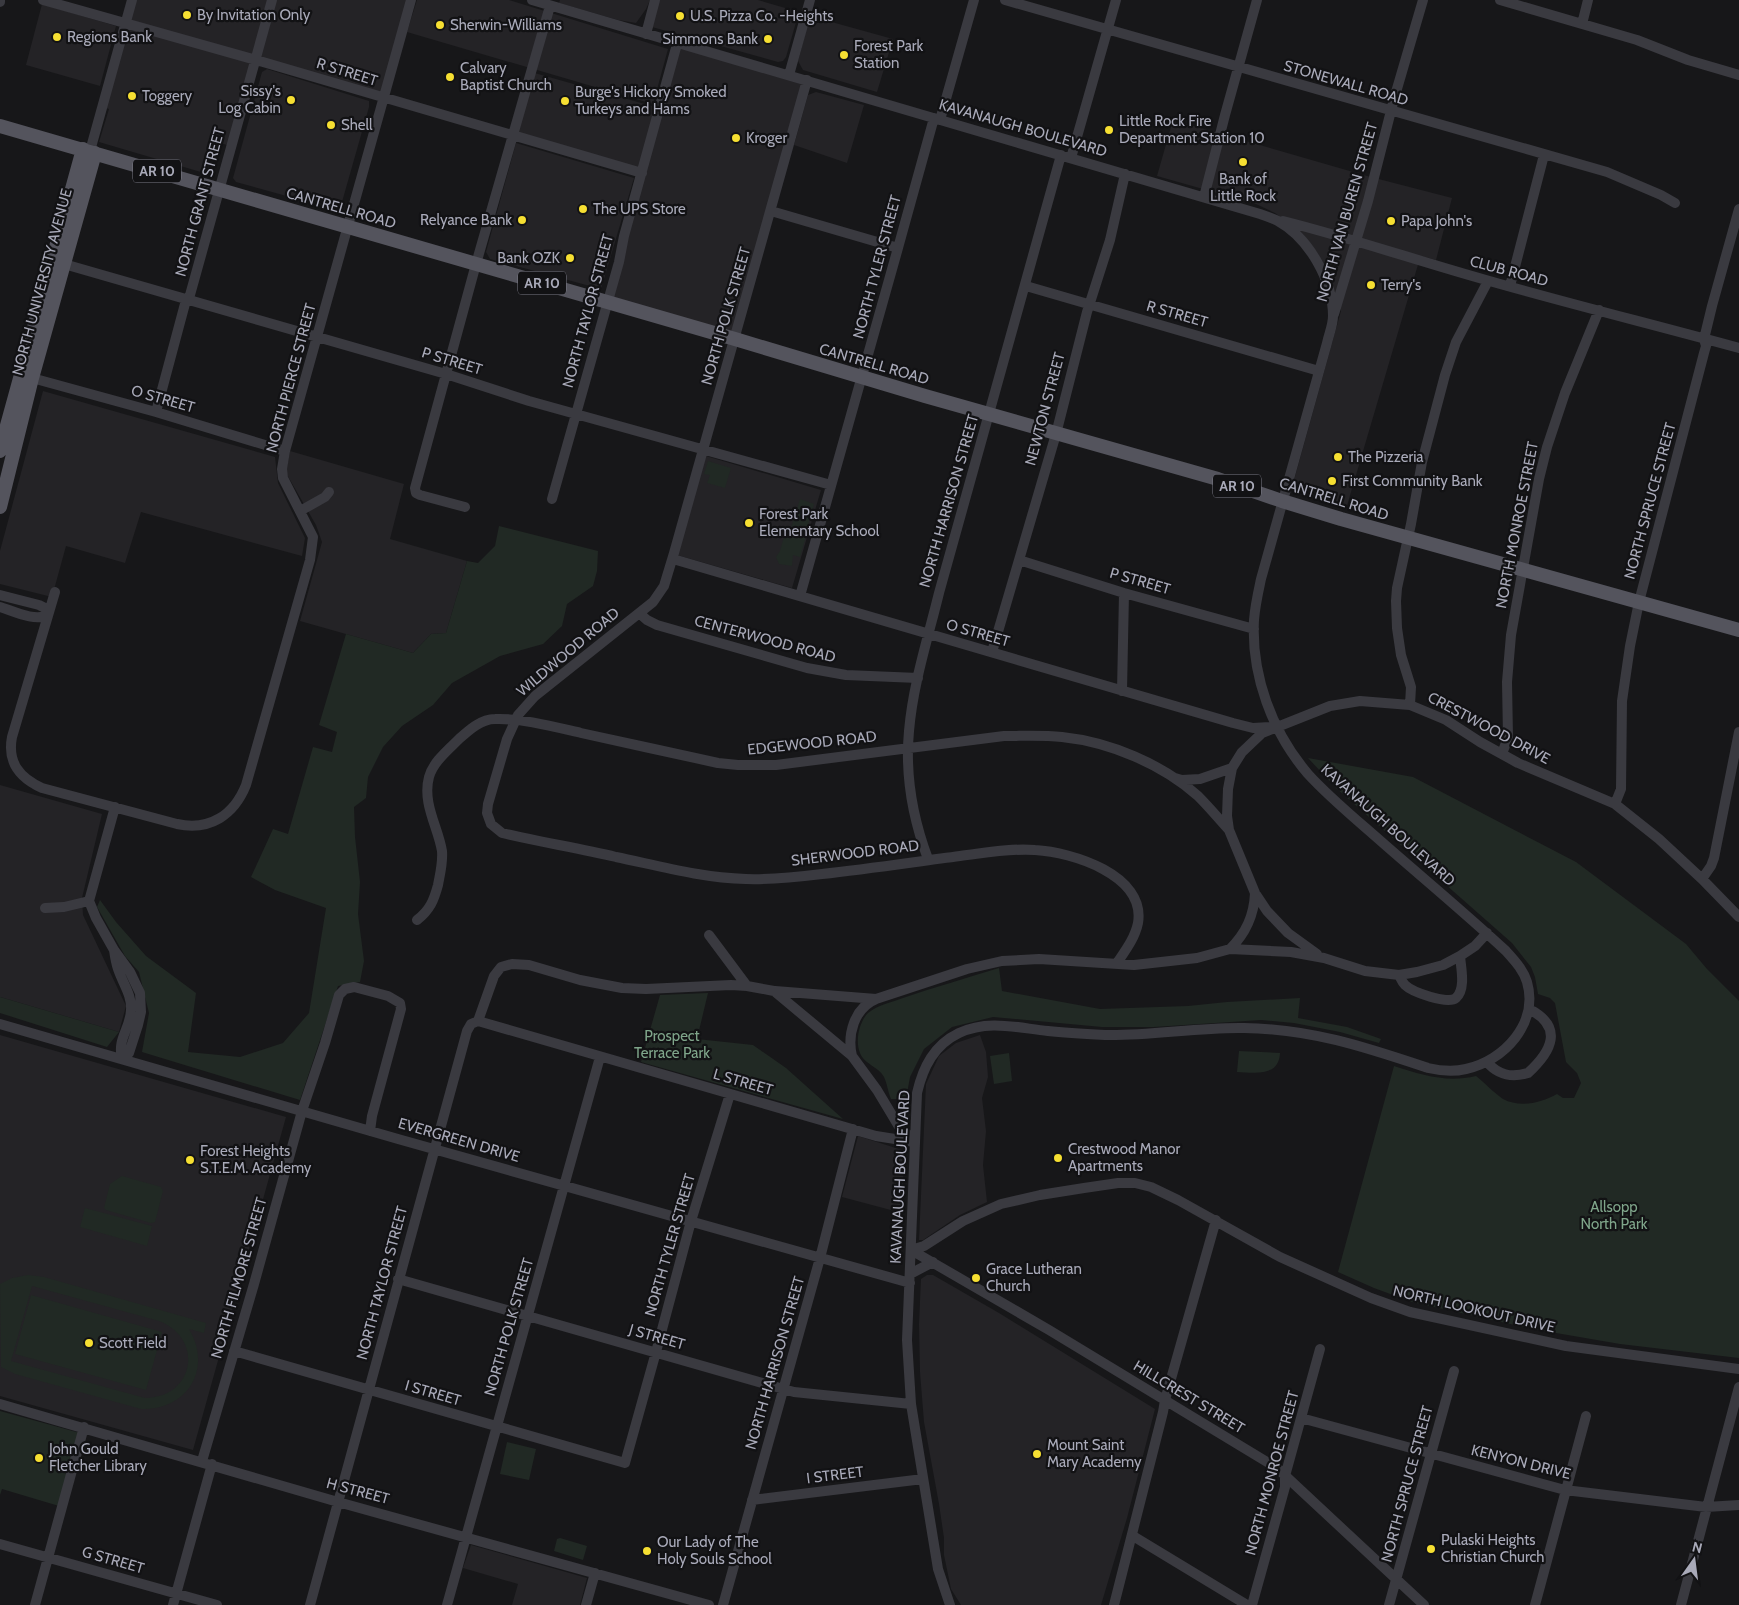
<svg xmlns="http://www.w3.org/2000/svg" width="1739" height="1605" font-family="Cabin,sans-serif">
  <rect width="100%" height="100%" fill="#171719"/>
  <!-- built -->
  <path fill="#242326" d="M 132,0 L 411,0 L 384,98 L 255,60 L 231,146 L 220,143 L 211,175 L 99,142 L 109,109 L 102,107 Z
    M 417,0 L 509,0 L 668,49 L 653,104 L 407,32 Z
    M 560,0 L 650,0 L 646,9 L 636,23 L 618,20 L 559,3 Z
    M 659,0 L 758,0 L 799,12 L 786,57 L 783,61 L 778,62 L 652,27 Z
    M 42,4 L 116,26 L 100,86 L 26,65 Z
    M 810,16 L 893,39 L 877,92 L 803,70 L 798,61 Z
    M 677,44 L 807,80 L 735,339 L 607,302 L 642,173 L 513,135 L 531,72 L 659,108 Z
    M 267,69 L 369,101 L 369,107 L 340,209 L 337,210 L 236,182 L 233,178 L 262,72 Z
    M 816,92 L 864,105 L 847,163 L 794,145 L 808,95 Z
    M 1173,120 L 1367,176 L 1452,198 L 1436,260 L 1421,256 L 1417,268 L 1346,509 L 1299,494 L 1295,486 L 1294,480 L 1301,455 L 1341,311 L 1328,271 L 1316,251 L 1302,233 L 1275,213 L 1256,204 L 1157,176 Z
    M 516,143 L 634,178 L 601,289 L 490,259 L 486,252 Z
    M 43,391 L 275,457 L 278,483 L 305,538 L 302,556 L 141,512 L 125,563 L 66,546 L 52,597 L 0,584 L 0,551 Z
    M 290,451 L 404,484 L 390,539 L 467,561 L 446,633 L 431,634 L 413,653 L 300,621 L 322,542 L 316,525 L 286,473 Z
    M 706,456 L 821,490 L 792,588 L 677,555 Z
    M 0,785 L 102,814 L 82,898 L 83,915 L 126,1006 L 119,1032 L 0,997 Z
    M 0,1035 L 286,1117 L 193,1450 L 0,1396 Z
    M 980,1035 L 986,1052 L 988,1077 L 982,1098 L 986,1131 L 983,1165 L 987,1202 L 960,1215 L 923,1240 L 919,1240 L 926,1084 L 939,1056 L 956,1043 Z
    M 858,1136 L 902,1150 L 904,1154 L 902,1213 L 842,1197 Z
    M 927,1275 L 933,1275 L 999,1313 L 1155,1409 L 1127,1518 L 1101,1605 L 961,1605 L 951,1589 L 944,1555 L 944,1538 L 939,1504 L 924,1422 L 920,1372 L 919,1324 L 921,1279 Z
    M 471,1545 L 587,1578 L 580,1605 L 512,1605 L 518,1584 L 463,1568 Z"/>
  <!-- green -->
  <path fill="#212924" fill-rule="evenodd" d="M 708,461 L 731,468 L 725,488 L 707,483 L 710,475 L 704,474 Z
    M 800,499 L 814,504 L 806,532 L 791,528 Z
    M 499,526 L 598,551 L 597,571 L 593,586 L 567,604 L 562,626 L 543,644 L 500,656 L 452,683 L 433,705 L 402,726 L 383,747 L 368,777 L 366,798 L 354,807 L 355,837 L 360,882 L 358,914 L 364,961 L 360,982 L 338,986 L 300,1100 L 142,1052 L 149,1013 L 139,972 L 125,956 L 97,907 L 100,900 L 116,922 L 146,956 L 196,993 L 188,1052 L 240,1057 L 283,1043 L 309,1013 L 326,908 L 275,890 L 251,877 L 273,829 L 288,834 L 313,747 L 332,752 L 337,732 L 319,725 L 346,634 L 413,653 L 431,634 L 446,633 L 467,561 L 478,563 L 495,546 Z
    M 786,530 L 806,536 L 800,557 L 793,555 L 792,566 L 779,564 L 776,557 L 780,551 Z
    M 1308,758 L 1413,777 L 1576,862 L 1686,944 L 1707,969 L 1739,1001 L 1739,1358 L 1620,1344 L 1533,1329 L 1412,1302 L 1374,1288 L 1338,1272 L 1394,1066 C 1422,1075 1447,1083 1476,1076 C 1485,1083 1494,1093 1503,1099 C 1520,1108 1541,1103 1557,1094 L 1563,1098 L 1574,1098 L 1581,1083 L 1577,1073 L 1566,1062 L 1555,1003 L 1550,998 L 1538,994 L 1535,977 L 1531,967 L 1512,943 L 1336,788 Z
    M 999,968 L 1002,991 L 1100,1009 L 1188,1006 L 1227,1002 L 1300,998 L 1298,1018 L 1347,1027 L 1381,1039 L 1379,1043 L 1340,1032 L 1294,1023 L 1261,1020 L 1154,1027 L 1102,1027 L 993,1017 L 952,1027 L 924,1049 L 910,1077 L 906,1099 L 891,1099 C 888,1092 887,1083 884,1077 C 879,1067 864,1064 860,1053 C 855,1041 859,1022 868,1013 C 878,1005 892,1002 903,998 C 935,987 967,978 999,968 Z
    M 708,993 L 697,1039 L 753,1045 L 786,1068 L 843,1119 L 641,1062 L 660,995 Z
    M 0,997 L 119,1032 L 107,1047 L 0,1013 Z
    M 1239,1051 L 1280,1053 C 1279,1077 1255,1073 1237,1072 Z
    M 1009,1053 L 1012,1081 L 994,1084 L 990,1056 Z
    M 122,1176 L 161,1187 L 163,1191 L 155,1222 L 151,1223 L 106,1210 L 104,1208 L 110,1184 Z
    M 85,1208 L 152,1226 L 147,1246 L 80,1227 Z
    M 28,1275 L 44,1277 L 206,1323 L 204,1333 L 189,1329 C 213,1369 187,1411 141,1409 L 15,1374 L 1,1367 L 0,1284 L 12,1278 ZM 32,1286 L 159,1321 C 205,1339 194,1398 145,1398 L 11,1361 Z
    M 31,1295 L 162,1332 L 146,1390 L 15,1354 Z
    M 0,1411 L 80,1433 L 59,1506 L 2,1489 L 0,1495 Z
    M 507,1442 L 536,1449 L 529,1480 L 500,1474 Z
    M 560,1538 L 587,1546 L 583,1560 L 554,1551 L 557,1539 Z"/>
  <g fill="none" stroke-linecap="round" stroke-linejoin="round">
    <!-- minor -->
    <path stroke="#3a3a40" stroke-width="10" d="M 43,0 L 263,62 L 642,173
      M 532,0 L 1260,214 C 1266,216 1272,218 1278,221 C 1309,238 1333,281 1333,316 C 1333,325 1329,334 1327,343 L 1261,579 C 1258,593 1255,606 1254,620 C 1251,675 1272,732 1308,774 C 1328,796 1352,816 1375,836 C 1418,874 1463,911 1506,951 C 1514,960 1523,969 1527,982 C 1539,1023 1504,1061 1466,1069 C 1453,1072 1441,1071 1428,1068 C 1365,1047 1312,1029 1244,1028 C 1198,1027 1151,1036 1105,1035 C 1086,1034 1067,1033 1048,1031 C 1018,1028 988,1019 959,1033 C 934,1045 923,1067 917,1093 L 907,1340 L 911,1404 L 938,1569 L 950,1605
      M 1005,0 L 1607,172 L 1661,195 L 1675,203
      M 1500,0 L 1637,40 L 1688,60 L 1739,75
      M 0,2 L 0,0
      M 1582,24 L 1588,0
      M 646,34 L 655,0
      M 789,75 L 810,0
      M 807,80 L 674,553 L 664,586 L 653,602 L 535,696 L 518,715 L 507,739 L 488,804 L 487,813 L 491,824 L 502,833 C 540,842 578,848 616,857 C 659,866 702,878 746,879 C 771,880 797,877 822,874 C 868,869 914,862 960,856 C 985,853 1010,848 1035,850 C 1072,852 1146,875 1138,923 C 1135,938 1125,951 1117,963
      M 940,120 L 974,0
      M 90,151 L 132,0
      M 1071,158 L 1116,0
      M 1204,197 L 1225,115 L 1257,0
      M 771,211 L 898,248
      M 1283,221 C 1351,238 1418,261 1486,280 C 1570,304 1655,325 1739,348
      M 64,264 L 446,374 L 529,401 L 831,485
      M 1026,286 L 1319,371
      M 1510,286 L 1544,155
      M 1334,314 L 1368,201 L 1394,99 L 1423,0
      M 32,378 L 156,412 L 285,451
      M 156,412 L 186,300 L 190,295 L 272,0
      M 552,499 L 619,262 L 624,236 L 677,44
      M 465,507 L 420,495 L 416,493 L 415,488 L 476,264 L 550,6
      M 300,511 L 325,497 L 329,492
      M 673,559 L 1233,723 L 1253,728 L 1270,727
      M 1019,560 L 1124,593 L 1254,629
      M 55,592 L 12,737 C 7,763 20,778 42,788 L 177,824 C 210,831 234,815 246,785 L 310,560 L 313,537 L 283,478 L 282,469 L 285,451 L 411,0
      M 0,595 L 39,605 L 45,608 L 48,615 C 35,622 13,611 0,607
      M 800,596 L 898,248 L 934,118
      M 639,613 L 647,620 L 657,625 L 807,668 L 846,675 L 918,678
      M 992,652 L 1056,434 L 1087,312 L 1110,240 L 1125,174
      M 1122,691 L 1124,593
      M 1410,705 L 1411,687 L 1401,655 L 1397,628 L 1396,601 L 1397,588 L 1411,524 L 1422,462 L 1445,375 L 1456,342 L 1488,281
      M 1502,754 L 1508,737 L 1507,682 L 1511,635 L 1539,479 L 1547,447 L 1565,393 L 1599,310
      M 1232,768 L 1228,789 L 1227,816 L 1229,830 L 1255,893 L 1267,911 L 1288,933 L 1317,954
      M 1175,778 L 1182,780 L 1200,779 L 1232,768 L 1242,752 L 1262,733 L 1330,706 L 1360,701 L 1410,705 L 1446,720 L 1480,742 L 1518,763 L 1615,804 L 1659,839 L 1702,879 L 1739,917
      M 1615,804 L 1621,789 L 1622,701 L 1630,646 L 1639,602 L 1704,353 L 1706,346 L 1704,339 L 1712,306 L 1739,209
      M 928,859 C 913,819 905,774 909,731 C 913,684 928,638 939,593 L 1061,155
      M 1702,879 L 1711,866 L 1714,858 L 1739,732
      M 45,908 L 64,907 L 89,901
      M 417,920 C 430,910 434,900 438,885 C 440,874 443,863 442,851 C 438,827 422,803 429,777 C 433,762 448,750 459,739 C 469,730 481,719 495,719 C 521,718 555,727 581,733 C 627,743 672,753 718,763 L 738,765 L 776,765 L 1004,736 C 1024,736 1043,735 1062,737 C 1110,742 1162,764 1198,796 C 1209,807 1219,819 1229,830
      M 709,935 L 747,986
      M 1230,949 C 1246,933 1254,916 1255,893
      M 114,950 C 115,957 116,963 118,969 C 123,984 132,995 131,1010 C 130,1030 117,1038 122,1059 L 129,1053 L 138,1025 L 141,1012 L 140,993 L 130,972 L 114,950 L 96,918 L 89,901 L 115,807
      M 1399,975 C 1401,979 1402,982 1405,985 C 1412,992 1448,1005 1456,998 C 1466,989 1461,968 1460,956
      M 775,991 L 876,999 L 967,969 L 1002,961 L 1039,959 L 1134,965 L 1197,958 L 1230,949 L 1291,952 L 1324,958 L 1365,971 L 1399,975 L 1417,972 L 1443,965 L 1460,956 L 1475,946 L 1487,933
      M 478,1021 L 876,1136 L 914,1142
      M 0,1024 L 398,1139 L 910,1283
      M 852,1056 C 847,1035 854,1008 876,999
      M 1487,1062 C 1498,1075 1511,1078 1528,1073 C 1552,1051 1564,1027 1529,1009
      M 911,1250 L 924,1246 L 963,1221 L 1001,1204 L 1040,1195 L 1084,1188 L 1118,1183 L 1135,1183 L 1151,1187 L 1178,1200 L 1280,1257 L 1371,1298 L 1410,1312 L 1566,1346 L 1739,1369
      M 911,1250 L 1049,1330 L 1277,1468 L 1424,1605
      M 910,1274 L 933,1262
      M 398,1279 L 794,1392 L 911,1404
      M 234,1351 L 625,1463 L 656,1352 L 691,1221 L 730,1094
      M 0,1404 L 338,1502 L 709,1605
      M 1301,1418 L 1565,1490 L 1706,1507 L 1739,1505
      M 202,1461 L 254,1284 L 302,1111 L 325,1043 L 339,995 L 345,989 L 354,987 L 388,996 L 400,1003 L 401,1009 L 372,1116 L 370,1131
      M 752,1500 L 923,1479
      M 1133,1536 L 1247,1605
      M 0,1544 L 217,1605
      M 35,1605 L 84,1427
      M 173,1605 L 212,1464
      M 310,1605 L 467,1031 L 471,1024 L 478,1021 L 494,976 L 501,967 L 512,964 L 529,965 L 580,980 L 622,988 L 646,989 L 731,985 L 747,986 L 774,991 L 852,1056 L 877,1090 L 898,1125 L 915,1142
      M 447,1605 L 600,1057
      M 586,1605 L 595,1573
      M 723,1605 L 820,1258 L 853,1129
      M 1114,1605 L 1163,1412 L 1165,1400 L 1216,1220
      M 1252,1605 L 1285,1487 L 1285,1476 L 1320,1349
      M 1389,1605 L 1454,1371
      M 1535,1605 L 1586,1416
      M 1681,1605 L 1739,1387"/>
    <!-- major -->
    <path stroke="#54545d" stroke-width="14" d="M 0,126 L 735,339 L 925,396 L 1218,479 L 1282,501 L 1341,519 L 1739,630
      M 0,451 L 83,149
      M 0,507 L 32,378 L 95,153"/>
  </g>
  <!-- markers -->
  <g fill="#f6df32" stroke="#121214" stroke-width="2">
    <circle cx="187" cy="15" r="5"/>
    <circle cx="680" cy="16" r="5"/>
    <circle cx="440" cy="25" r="5"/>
    <circle cx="57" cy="37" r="5"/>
    <circle cx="768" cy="39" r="5"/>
    <circle cx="844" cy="55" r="5"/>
    <circle cx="450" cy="77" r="5"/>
    <circle cx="132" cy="96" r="5"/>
    <circle cx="291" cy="100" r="5"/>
    <circle cx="565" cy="101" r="5"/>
    <circle cx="331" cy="125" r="5"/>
    <circle cx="1109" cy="130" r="5"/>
    <circle cx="736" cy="138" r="5"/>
    <circle cx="1243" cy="162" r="5"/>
    <circle cx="583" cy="209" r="5"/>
    <circle cx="522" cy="220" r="5"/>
    <circle cx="1391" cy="221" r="5"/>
    <circle cx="570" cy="258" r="5"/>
    <circle cx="1371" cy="285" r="5"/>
    <circle cx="1338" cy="457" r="5"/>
    <circle cx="1332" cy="481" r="5"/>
    <circle cx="749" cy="523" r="5"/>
    <circle cx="1058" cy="1158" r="5"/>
    <circle cx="190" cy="1160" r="5"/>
    <circle cx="976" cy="1278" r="5"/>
    <circle cx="89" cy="1343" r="5"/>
    <circle cx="1037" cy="1454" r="5"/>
    <circle cx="39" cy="1458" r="5"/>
    <circle cx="1431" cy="1549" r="5"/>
    <circle cx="647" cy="1551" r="5"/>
  </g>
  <g text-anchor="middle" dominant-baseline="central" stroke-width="4.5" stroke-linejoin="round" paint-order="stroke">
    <!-- shield labels -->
    <g fill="#121214" stroke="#7c7c88" stroke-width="1">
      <rect x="133" y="159.5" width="48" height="23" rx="4"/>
      <rect x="518" y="271.5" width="48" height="23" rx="4"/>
      <rect x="1213" y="474.5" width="48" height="23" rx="4"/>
    </g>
    <g font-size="14" font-weight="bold" fill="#a9aab9">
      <text x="157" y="171">AR 10</text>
      <text x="542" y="283">AR 10</text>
      <text x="1237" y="486">AR 10</text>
    </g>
    <!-- poi labels -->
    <g font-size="15" fill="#a9aab9" stroke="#121214" text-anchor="start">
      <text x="197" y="15">By Invitation Only</text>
      <text x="690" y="16">U.S. Pizza Co. -Heights</text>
      <text x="450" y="25">Sherwin-Williams</text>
      <text x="67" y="37">Regions Bank</text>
      <text x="758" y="39" text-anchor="end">Simmons Bank</text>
      <text x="854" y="46">Forest Park<tspan x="854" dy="17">Station</tspan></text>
      <text x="460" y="68">Calvary<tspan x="460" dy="17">Baptist Church</tspan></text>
      <text x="281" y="91" text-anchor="end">Sissy's<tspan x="281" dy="17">Log Cabin</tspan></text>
      <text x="575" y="92">Burge's Hickory Smoked<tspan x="575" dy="17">Turkeys and Hams</tspan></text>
      <text x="142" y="96">Toggery</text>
      <text x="1119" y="121">Little Rock Fire<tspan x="1119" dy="17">Department Station 10</tspan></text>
      <text x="341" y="125">Shell</text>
      <text x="746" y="138">Kroger</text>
      <text x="1243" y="179" text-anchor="middle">Bank of<tspan x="1243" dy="17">Little Rock</tspan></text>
      <text x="593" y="209">The UPS Store</text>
      <text x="512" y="220" text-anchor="end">Relyance Bank</text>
      <text x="1401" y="221">Papa John's</text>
      <text x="560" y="258" text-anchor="end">Bank OZK</text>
      <text x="1381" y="285">Terry's</text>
      <text x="1348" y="457">The Pizzeria</text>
      <text x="1342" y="481">First Community Bank</text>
      <text x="759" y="514">Forest Park<tspan x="759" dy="17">Elementary School</tspan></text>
      <text x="1068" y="1149">Crestwood Manor<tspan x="1068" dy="17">Apartments</tspan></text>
      <text x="200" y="1151">Forest Heights<tspan x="200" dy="17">S.T.E.M. Academy</tspan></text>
      <text x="986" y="1269">Grace Lutheran<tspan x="986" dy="17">Church</tspan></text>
      <text x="99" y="1343">Scott Field</text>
      <text x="1047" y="1445">Mount Saint<tspan x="1047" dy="17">Mary Academy</tspan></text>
      <text x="49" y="1449">John Gould<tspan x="49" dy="17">Fletcher Library</tspan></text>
      <text x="1441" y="1540">Pulaski Heights<tspan x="1441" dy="17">Christian Church</tspan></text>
      <text x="657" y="1542">Our Lady of The<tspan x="657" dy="17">Holy Souls School</tspan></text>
    </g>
    <!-- street labels -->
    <g font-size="15" fill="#a9aab9" stroke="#121214">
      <text transform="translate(347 72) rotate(17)">R STREET</text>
      <text transform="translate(1346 83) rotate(16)">STONEWALL ROAD</text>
      <text transform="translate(1023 128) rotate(16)">KAVANAUGH BOULEVARD</text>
      <text transform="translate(200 202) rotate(-75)">NORTH GRANT STREET</text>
      <text transform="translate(341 208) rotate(16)">CANTRELL ROAD</text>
      <text transform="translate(1347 212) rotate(-74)">NORTH VAN BUREN STREET</text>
      <text transform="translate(877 267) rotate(-75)">NORTH TYLER STREET</text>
      <text transform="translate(1509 271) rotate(15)">CLUB ROAD</text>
      <text transform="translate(42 282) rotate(-75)">NORTH UNIVERSITY AVENUE</text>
      <text transform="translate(588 311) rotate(-75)">NORTH TAYLOR STREET</text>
      <text transform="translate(1177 314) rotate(16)">R STREET</text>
      <text transform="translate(726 316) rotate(-74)">NORTH POLK STREET</text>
      <text transform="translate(452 361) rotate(17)">P STREET</text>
      <text transform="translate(874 364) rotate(16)">CANTRELL ROAD</text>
      <text transform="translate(291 378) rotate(-75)">NORTH PIERCE STREET</text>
      <text transform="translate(163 399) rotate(16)">O STREET</text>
      <text transform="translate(1045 409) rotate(-75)">NEWTON STREET</text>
      <text transform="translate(1334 499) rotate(17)">CANTRELL ROAD</text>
      <text transform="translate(949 501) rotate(-74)">NORTH HARRISON STREET</text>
      <text transform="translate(1650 501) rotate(-75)">NORTH SPRUCE STREET</text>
      <text transform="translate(1517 525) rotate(-79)">NORTH MONROE STREET</text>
      <text transform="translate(1140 581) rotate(16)">P STREET</text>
      <text transform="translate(978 633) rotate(16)">O STREET</text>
      <text transform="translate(765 639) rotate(15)">CENTERWOOD ROAD</text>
      <text transform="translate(568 652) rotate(-40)">WILDWOOD ROAD</text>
      <text transform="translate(1489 728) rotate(28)">CRESTWOOD DRIVE</text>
      <text transform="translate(812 743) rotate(-6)">EDGEWOOD ROAD</text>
      <text transform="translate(1388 825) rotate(42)">KAVANAUGH BOULEVARD</text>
      <text transform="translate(855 853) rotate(-7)">SHERWOOD ROAD</text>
      <text transform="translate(743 1082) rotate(16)">L STREET</text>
      <text transform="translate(459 1140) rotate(16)">EVERGREEN DRIVE</text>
      <text transform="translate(900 1177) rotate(-87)">KAVANAUGH BOULEVARD</text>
      <text transform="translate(670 1245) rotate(-74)">NORTH TYLER STREET</text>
      <text transform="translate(239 1278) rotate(-74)">NORTH FILMORE STREET</text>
      <text transform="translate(382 1283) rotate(-75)">NORTH TAYLOR STREET</text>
      <text transform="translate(1474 1309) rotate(13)">NORTH LOOKOUT DRIVE</text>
      <text transform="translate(509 1327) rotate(-74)">NORTH POLK STREET</text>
      <text transform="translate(657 1337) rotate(16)">J STREET</text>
      <text transform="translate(775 1363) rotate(-74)">NORTH HARRISON STREET</text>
      <text transform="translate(433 1393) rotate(16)">I STREET</text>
      <text transform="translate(1189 1397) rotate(31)">HILLCREST STREET</text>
      <text transform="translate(1521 1462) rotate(14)">KENYON DRIVE</text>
      <text transform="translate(1272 1473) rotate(-75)">NORTH MONROE STREET</text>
      <text transform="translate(835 1475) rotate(-7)">I STREET</text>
      <text transform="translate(1407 1484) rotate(-75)">NORTH SPRUCE STREET</text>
      <text transform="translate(358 1491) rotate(15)">H STREET</text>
      <text transform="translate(113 1560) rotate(16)">G STREET</text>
    </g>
    <!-- park labels -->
    <g font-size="15" fill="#7fa58a" stroke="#121214">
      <text x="672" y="1036">Prospect<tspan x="672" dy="17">Terrace Park</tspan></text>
      <text x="1614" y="1207">Allsopp<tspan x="1614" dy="17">North Park</tspan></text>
    </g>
  </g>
  <!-- north arrow -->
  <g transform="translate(1694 1560) rotate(14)" stroke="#121214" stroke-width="4" paint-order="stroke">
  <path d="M0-4L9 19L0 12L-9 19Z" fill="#a9aab9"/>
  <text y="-8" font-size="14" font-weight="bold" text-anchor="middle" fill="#a9aab9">N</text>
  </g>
</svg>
